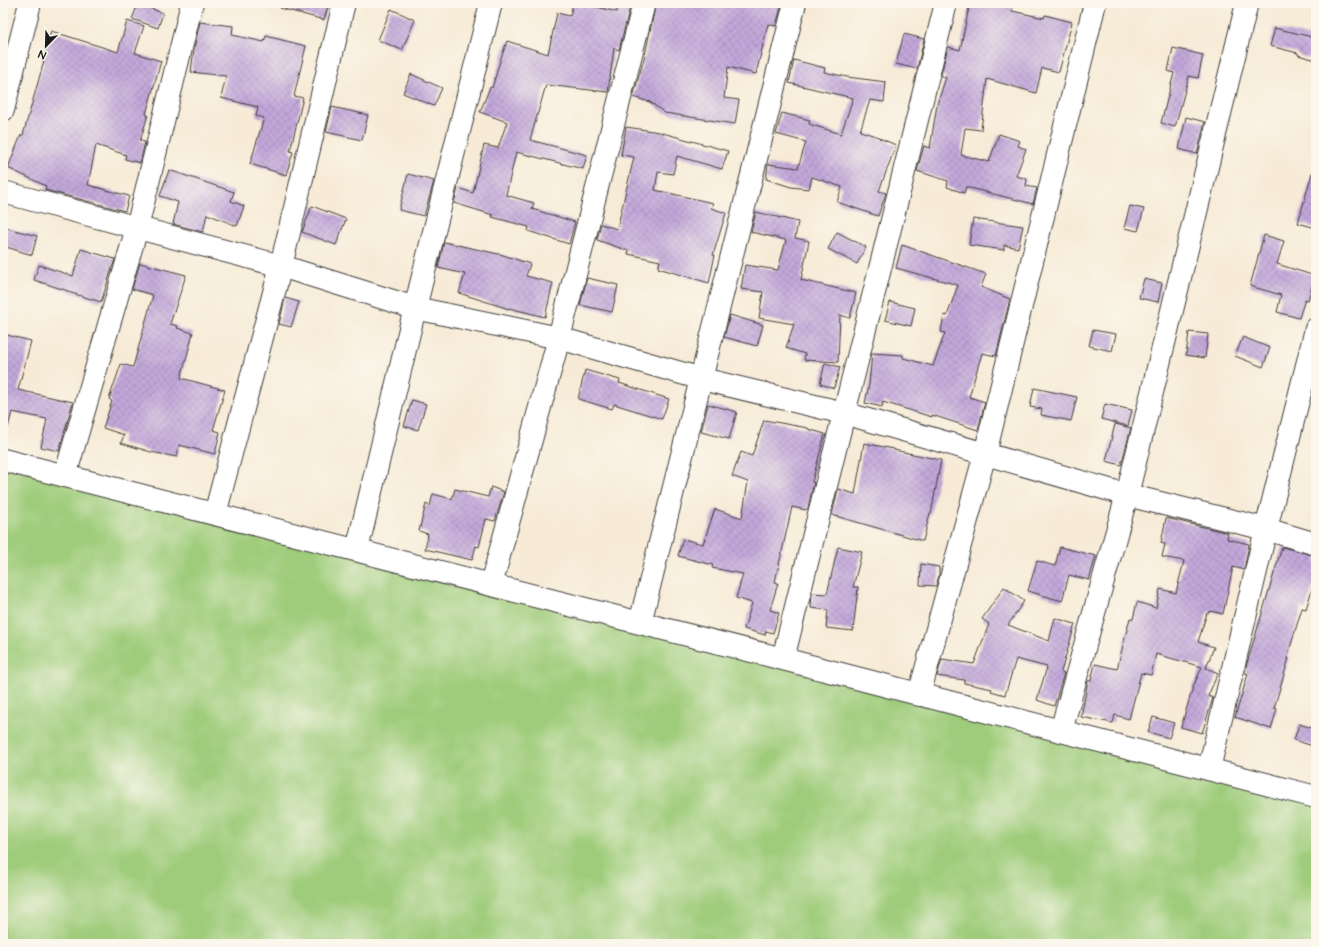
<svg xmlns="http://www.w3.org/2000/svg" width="1319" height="947" font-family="'Architects Daughter',sans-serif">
  <defs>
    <pattern id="building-cross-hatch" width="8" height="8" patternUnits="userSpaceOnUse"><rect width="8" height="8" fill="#c2a7da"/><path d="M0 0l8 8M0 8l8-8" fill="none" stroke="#a68fba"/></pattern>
  </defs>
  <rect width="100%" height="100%" fill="#fbf7ec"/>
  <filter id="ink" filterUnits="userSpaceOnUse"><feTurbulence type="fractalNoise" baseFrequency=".025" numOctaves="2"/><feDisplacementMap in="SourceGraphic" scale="8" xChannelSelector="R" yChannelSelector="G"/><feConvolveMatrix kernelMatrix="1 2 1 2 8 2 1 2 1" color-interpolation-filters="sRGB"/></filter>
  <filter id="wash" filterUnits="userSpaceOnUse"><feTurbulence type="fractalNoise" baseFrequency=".012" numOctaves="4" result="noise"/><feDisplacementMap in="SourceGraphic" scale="16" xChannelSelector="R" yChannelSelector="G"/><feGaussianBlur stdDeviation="0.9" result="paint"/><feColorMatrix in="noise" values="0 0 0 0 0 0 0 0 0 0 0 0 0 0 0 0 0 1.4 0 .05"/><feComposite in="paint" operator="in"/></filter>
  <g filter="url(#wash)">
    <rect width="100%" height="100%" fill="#f7ebd7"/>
    <!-- green -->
    <path fill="#9fcc7a" stroke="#5e744b" d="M 3,461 L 1316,804 L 1316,944 L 3,944 Z"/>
    <g id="blocks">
      <!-- building -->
      <path fill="url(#building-cross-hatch)" d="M 281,3 L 329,3 L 324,20 L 280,8 Z
        M 573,3 L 581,3 L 617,12 L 618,3 L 631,3 L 619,50 L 614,48 L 608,92 L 546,85 L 530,140 L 587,155 L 583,169 L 516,152 L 506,195 L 534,203 L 532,209 L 575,222 L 569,244 L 528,231 L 529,227 L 492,217 L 493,215 L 454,203 L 458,188 L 473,193 L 484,145 L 498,148 L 507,122 L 480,112 L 490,87 L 492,88 L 500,61 L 507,41 L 548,54 L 557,13 L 570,16 Z
        M 656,3 L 782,3 L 776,26 L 768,24 L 756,74 L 728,67 L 724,98 L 739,100 L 735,124 L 665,113 L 650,102 L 633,97 L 645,55 Z
        M 970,3 L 1013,3 L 1012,11 L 1044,18 L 1045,15 L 1072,22 L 1059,72 L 1042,68 L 1036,93 L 987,79 L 981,130 L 965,128 L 961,155 L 989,162 L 999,134 L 1020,141 L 1018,146 L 1026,149 L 1016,176 L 1027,179 L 1026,186 L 1037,188 L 1033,204 L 966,187 L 964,193 L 947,187 L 948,181 L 917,171 L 924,146 L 930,148 L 937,105 L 946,77 L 942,76 L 941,74 L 948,47 L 960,50 Z
        M 138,4 L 163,13 L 158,28 L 132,19 Z
        M 391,9 L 415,20 L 402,50 L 378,40 Z
        M 127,21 L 144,26 L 135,53 L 161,61 L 146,114 L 148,115 L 140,141 L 145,142 L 140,163 L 125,159 L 126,155 L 96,145 L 88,185 L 129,196 L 125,211 L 45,190 L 46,186 L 8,168 L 21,135 L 23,135 L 44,61 L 42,60 L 51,31 L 118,52 Z
        M 200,22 L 233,26 L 232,35 L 264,42 L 266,36 L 306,46 L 294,96 L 303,98 L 290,151 L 293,152 L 286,175 L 250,164 L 264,118 L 256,116 L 258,107 L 221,98 L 226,76 L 191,72 L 194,49 Z
        M 1275,28 L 1316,38 L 1316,60 L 1298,55 L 1298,53 L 1270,46 Z
        M 904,34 L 924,39 L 917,69 L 896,64 Z
        M 1173,48 L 1203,55 L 1198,78 L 1189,76 L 1175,127 L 1161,123 L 1174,73 L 1168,71 Z
        M 794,60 L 825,68 L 824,72 L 847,77 L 886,82 L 884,102 L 870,100 L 860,131 L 879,137 L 879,138 L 896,145 L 879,191 L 886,193 L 878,216 L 837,202 L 842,187 L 812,177 L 809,189 L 791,187 L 766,179 L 768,164 L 798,168 L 806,142 L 776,134 L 782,113 L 810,120 L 809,124 L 841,134 L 853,98 L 789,83 Z
        M 411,74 L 442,88 L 434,106 L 403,93 Z
        M 332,107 L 368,115 L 362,140 L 326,132 Z
        M 1186,117 L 1205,122 L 1197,154 L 1179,149 Z
        M 626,127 L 659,132 L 728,151 L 722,169 L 677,156 L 673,174 L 658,172 L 655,190 L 713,203 L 711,208 L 726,213 L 713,255 L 715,255 L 709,283 L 658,268 L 660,261 L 628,254 L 629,251 L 597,240 L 601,224 L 617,229 L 634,157 L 621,155 Z
        M 169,170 L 234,192 L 231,201 L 244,206 L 237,226 L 207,214 L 203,232 L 173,224 L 178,202 L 160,196 Z
        M 1312,173 L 1316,174 L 1316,228 L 1298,223 Z
        M 408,174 L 434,181 L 424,216 L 399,210 Z
        M 312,206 L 346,219 L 336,245 L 302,232 Z
        M 1130,206 L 1144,209 L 1138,231 L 1124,228 Z
        M 756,212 L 798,222 L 795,238 L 809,241 L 801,280 L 856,293 L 850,318 L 840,315 L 838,362 L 804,360 L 805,354 L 786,348 L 794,324 L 759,318 L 763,292 L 741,289 L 745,265 L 778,270 L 786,240 L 751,232 Z
        M 973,219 L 1023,226 L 1018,248 L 1004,245 L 1004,250 L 969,245 Z
        M 3,227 L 37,236 L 32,255 L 3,246 Z
        M 837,232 L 866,247 L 857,264 L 828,249 Z
        M 1264,235 L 1284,241 L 1277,264 L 1315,276 L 1308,300 L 1305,299 L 1299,318 L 1277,312 L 1281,295 L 1250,286 Z
        M 444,242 L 503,255 L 530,264 L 526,276 L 553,283 L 545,317 L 509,308 L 509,309 L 459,293 L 465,274 L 438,268 Z
        M 902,245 L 986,274 L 981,287 L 1010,299 L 996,356 L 982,353 L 969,397 L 985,402 L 978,430 L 932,415 L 932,417 L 883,402 L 882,407 L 865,403 L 869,385 L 872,353 L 903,355 L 903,358 L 933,366 L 945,333 L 941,332 L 944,315 L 947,316 L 958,285 L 896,268 Z
        M 81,249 L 115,259 L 101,302 L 68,292 L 68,291 L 34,280 L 39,265 L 73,276 Z
        M 140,263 L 186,275 L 170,324 L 178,326 L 177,328 L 193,333 L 181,378 L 225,390 L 213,430 L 220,432 L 215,454 L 179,445 L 177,457 L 151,452 L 121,443 L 124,435 L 103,428 L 112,401 L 109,399 L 121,364 L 133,367 L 153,295 L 132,289 Z
        M 587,278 L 618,285 L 612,312 L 580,305 Z
        M 1144,279 L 1162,283 L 1158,302 L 1139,298 Z
        M 285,298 L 299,302 L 291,327 L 279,324 Z
        M 890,302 L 915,308 L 911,326 L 885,320 Z
        M 730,315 L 763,325 L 757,346 L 724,337 Z
        M 1093,330 L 1116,334 L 1112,351 L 1089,346 Z
        M 1189,332 L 1208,334 L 1205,358 L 1186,355 Z
        M 3,334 L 31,341 L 18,390 L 73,402 L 59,451 L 41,447 L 47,419 L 12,412 L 8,427 L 3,427 Z
        M 1243,337 L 1270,348 L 1263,367 L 1235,356 Z
        M 825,363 L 840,367 L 834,388 L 820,384 Z
        M 585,370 L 620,380 L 619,383 L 669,399 L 662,419 L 614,404 L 612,409 L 578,399 Z
        M 1034,388 L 1077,397 L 1071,421 L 1041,415 L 1042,409 L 1030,407 Z
        M 412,400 L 426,404 L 418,430 L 404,426 Z
        M 708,404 L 737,412 L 729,439 L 701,432 Z
        M 1105,404 L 1132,410 L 1128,426 L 1101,419 Z
        M 764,420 L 808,428 L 808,429 L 825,434 L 812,482 L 814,482 L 808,508 L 806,510 L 792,507 L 775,582 L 778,583 L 770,610 L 779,613 L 773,633 L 766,631 L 765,635 L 744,629 L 752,603 L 736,598 L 743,574 L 712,568 L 713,565 L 678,556 L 683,539 L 703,544 L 715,509 L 742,518 L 748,482 L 732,476 L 741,452 L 752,456 Z
        M 1115,424 L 1131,428 L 1121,465 L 1106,461 Z
        M 864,443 L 894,449 L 894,450 L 941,460 L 931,514 L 930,513 L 923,541 L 832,515 L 838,489 L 855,494 Z
        M 491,487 L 504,492 L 495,521 L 486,519 L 479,547 L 476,546 L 472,560 L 425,549 L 428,534 L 419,531 L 426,504 L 430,506 L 433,494 L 452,499 L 455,489 L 488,497 Z
        M 1166,518 L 1228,533 L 1227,539 L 1249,544 L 1244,570 L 1233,567 L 1223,614 L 1210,611 L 1209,613 L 1207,613 L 1198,642 L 1214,647 L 1206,668 L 1218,673 L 1208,696 L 1213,698 L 1202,733 L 1181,727 L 1193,687 L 1202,667 L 1156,654 L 1151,675 L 1141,673 L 1129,719 L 1115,715 L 1113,723 L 1081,717 L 1088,681 L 1091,681 L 1095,664 L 1117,669 L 1130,618 L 1133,619 L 1137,602 L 1156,608 L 1160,589 L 1176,593 L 1184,561 L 1162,557 L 1165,544 L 1161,543 Z
        M 838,547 L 862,552 L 853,587 L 858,587 L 853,631 L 826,628 L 828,610 L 811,608 L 812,593 L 827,594 Z
        M 1060,547 L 1096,556 L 1089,580 L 1069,575 L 1062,601 L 1028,591 L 1037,561 L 1055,566 Z
        M 1282,547 L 1316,556 L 1316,584 L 1314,583 L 1306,609 L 1302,608 L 1287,658 L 1289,658 L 1274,708 L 1277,709 L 1271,729 L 1235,717 L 1248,674 L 1245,673 L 1245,670 Z
        M 921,564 L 939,567 L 939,576 L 936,586 L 920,585 Z
        M 1004,587 L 1024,601 L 1008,625 L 1049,641 L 1055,618 L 1075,624 L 1061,672 L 1064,673 L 1054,706 L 1037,700 L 1047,667 L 1016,659 L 1005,695 L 991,691 L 992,689 L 964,683 L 964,680 L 937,676 L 942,659 L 974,664 L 989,624 L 982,619 Z
        M 1153,717 L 1174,723 L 1169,738 L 1148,732 Z
        M 1299,724 L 1316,729 L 1316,747 L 1294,740 Z"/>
    </g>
  </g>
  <g filter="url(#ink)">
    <use href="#blocks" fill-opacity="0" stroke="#3d3b38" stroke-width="1"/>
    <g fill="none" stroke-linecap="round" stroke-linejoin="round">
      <defs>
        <path id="minor" d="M 3,110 L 30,3
          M 3,192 L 281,266 L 415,308 L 559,338 L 702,379 L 844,413 L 1127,495 L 1266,529 L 1316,544
          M 3,460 L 640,623 L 783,659 L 1316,797
          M 65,476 L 137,228 L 192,3
          M 215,514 L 281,266 L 344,3
          M 357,550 L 415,308 L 491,3
          M 491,585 L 559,338 L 644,3
          M 640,623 L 795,3
          M 783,659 L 946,3
          M 919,695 L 985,454 L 1095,3
          M 1061,731 L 1127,495 L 1247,3
          M 1209,769 L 1266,529 L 1316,329"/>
      </defs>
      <!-- minor casing -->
      <use href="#minor" stroke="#3d3b38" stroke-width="24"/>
      <!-- minor -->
      <use href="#minor" stroke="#fff" stroke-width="22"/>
    </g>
  </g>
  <!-- margin -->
  <rect width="1319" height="947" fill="none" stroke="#fbf7ec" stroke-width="16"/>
  <!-- north arrow -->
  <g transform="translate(46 46) rotate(203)" stroke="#fbf7ec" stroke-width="3" paint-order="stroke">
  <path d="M0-3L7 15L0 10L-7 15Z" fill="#1c1c1c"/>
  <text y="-6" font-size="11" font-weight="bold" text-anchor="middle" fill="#1c1c1c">N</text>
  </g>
</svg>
